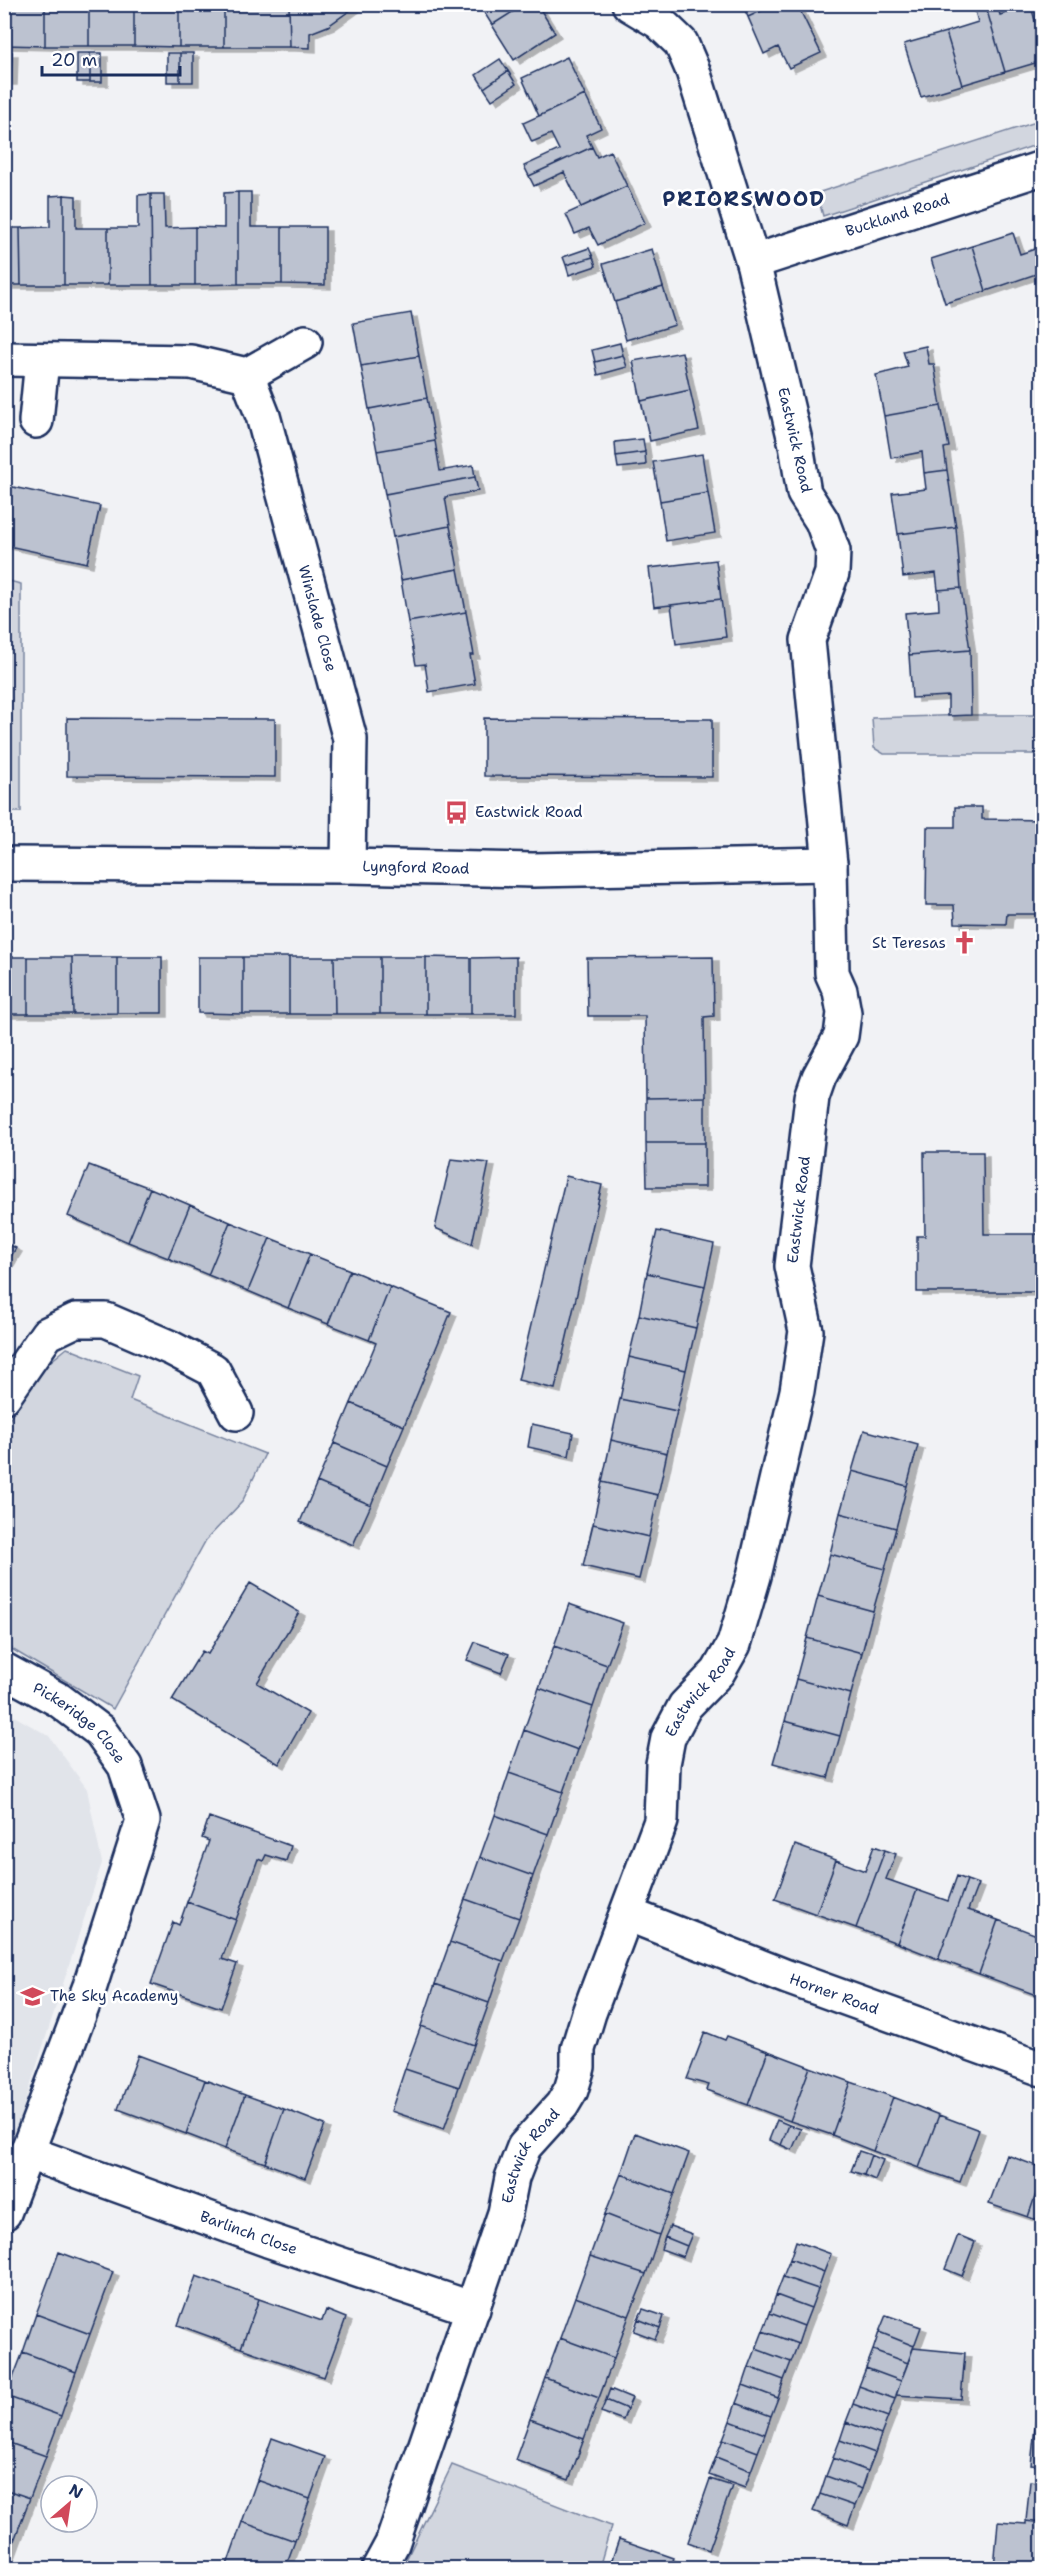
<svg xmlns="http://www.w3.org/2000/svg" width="1047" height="2573" font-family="'Shantell Sans',sans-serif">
  <defs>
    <filter id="shadow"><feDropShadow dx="6" dy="4" stdDeviation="0" flood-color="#0004"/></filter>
  </defs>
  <rect width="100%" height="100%" fill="#f1f2f5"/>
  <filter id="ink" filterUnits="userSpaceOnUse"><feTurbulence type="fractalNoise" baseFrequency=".0167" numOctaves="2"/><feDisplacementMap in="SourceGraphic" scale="12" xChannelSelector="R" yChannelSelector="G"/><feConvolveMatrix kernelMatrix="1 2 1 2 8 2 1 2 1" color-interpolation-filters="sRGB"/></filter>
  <g filter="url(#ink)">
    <!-- built -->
    <path fill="#e1e4ea" d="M 5,1711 L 49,1736 L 87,1789 L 102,1863 L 16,2130 L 5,2159 Z"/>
    <!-- green -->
    <path fill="#d2d6df" stroke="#76829e" stroke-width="1.5" d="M 1042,120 L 1042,143 L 823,216 L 817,193 Z
      M 5,580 L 21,584 L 21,812 L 5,812 Z
      M 971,715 L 1042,715 L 1042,754 L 884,754 L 874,748 L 872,718 Z
      M 67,1348 L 138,1376 L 130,1400 L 265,1454 L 242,1502 L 206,1540 L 113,1709 L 5,1645 L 5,1426 L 40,1370 Z
      M 452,2465 L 611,2526 L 599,2568 L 402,2568 Z"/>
    <!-- building -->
    <path fill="#bcc2d0" stroke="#1b2f5e" stroke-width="1.5" filter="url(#shadow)" d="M 4,4 L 45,4 L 45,46 L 4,45 Z
      M 45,4 L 89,4 L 89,46 L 45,46 Z
      M 89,4 L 134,4 L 134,46 L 89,46 Z
      M 134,4 L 179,4 L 179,47 L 134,46 Z
      M 179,4 L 224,4 L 224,47 L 179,47 Z
      M 224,4 L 289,4 L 290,47 L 224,47 Z
      M 289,4 L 359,4 L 328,26 L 310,33 L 310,48 L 290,47 Z
      M 479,4 L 525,4 L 492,25 Z
      M 525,4 L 537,4 L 555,33 L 514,60 L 492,25 Z
      M 742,4 L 776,4 L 748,17 Z
      M 776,4 L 797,4 L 821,53 L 789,68 L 778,47 L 764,54 L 748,17 Z
      M 973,4 L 985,4 L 1005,72 L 962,85 L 946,32 L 978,22 Z
      M 985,4 L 997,4 L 1000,15 L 1031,6 L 1042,46 L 1042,61 L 1005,72 Z
      M 1042,4 L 1042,46 L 1031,6 Z
      M 946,32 L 962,85 L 921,97 L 904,44 Z
      M 4,52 L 12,52 L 11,81 L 4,81 Z
      M 77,53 L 90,53 L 90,82 L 77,82 Z
      M 90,53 L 102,53 L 102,82 L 90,82 Z
      M 167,53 L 180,53 L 180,82 L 167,82 Z
      M 180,53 L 193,53 L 193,82 L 180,82 Z
      M 567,57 L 585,95 L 539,116 L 522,78 Z
      M 500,59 L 508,71 L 484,88 L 476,75 Z
      M 508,71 L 516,84 L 492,100 L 484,88 Z
      M 585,95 L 601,128 L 586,135 L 592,147 L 529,176 L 524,166 L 559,150 L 551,134 L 532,142 L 523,123 Z
      M 592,147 L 597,157 L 610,151 L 627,186 L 581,207 L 564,172 L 534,186 L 529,176 Z
      M 627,186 L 645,223 L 598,245 L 589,228 L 575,234 L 566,214 Z
      M 238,192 L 251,192 L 251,227 L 282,227 L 282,284 L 238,284 Z
      M 238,192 L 238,284 L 195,285 L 195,227 L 224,228 L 224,193 Z
      M 151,194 L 152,285 L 108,285 L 108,228 L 138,228 L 138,195 Z
      M 151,194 L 164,194 L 165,228 L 195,227 L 195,285 L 152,285 Z
      M 64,195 L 64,285 L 21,285 L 20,228 L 50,227 L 50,196 Z
      M 64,195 L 76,196 L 76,228 L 108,228 L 108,285 L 64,285 Z
      M 282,227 L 325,227 L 325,285 L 282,284 Z
      M 4,228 L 20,228 L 21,285 L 4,285 Z
      M 1013,233 L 1020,254 L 1038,248 L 1042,272 L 986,291 L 972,246 Z
      M 972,246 L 986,291 L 945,303 L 931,259 Z
      M 589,248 L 593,257 L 566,265 L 563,257 Z
      M 652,249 L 663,287 L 615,302 L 603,264 Z
      M 593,257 L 596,266 L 569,275 L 566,265 Z
      M 663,287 L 675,325 L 626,340 L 615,302 Z
      M 411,313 L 419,356 L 361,366 L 353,323 Z
      M 620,343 L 623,355 L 595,362 L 592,350 Z
      M 926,346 L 929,364 L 934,364 L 941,406 L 884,416 L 876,375 L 908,367 L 903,351 Z
      M 682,352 L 690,390 L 641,401 L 633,361 Z
      M 623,355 L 627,367 L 598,375 L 595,362 Z
      M 419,356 L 427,398 L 369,409 L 361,366 Z
      M 690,390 L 699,430 L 650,441 L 641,401 Z
      M 427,398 L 435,441 L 377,451 L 369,409 Z
      M 941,406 L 949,447 L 944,448 L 947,470 L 924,473 L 922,452 L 891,458 L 884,416 Z
      M 643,439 L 645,452 L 616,456 L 615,442 Z
      M 435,441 L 440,471 L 473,465 L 475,477 L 385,494 L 377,451 Z
      M 645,452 L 646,465 L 618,468 L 616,456 Z
      M 702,454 L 708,493 L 660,501 L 653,462 Z
      M 947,470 L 956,527 L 898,534 L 892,493 L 926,489 L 924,473 Z
      M 475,477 L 478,491 L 445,497 L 450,526 L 393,537 L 385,494 Z
      M 4,485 L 100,506 L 87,563 L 4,545 Z
      M 708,493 L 715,533 L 666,541 L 660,501 Z
      M 450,526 L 458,569 L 401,580 L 393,537 Z
      M 956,527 L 961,588 L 938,590 L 936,573 L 903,577 L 898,534 Z
      M 716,560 L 721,599 L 654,607 L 649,568 Z
      M 458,569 L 466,612 L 408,622 L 401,580 Z
      M 961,588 L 970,650 L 909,655 L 905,613 L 939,610 L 938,590 Z
      M 721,599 L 726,637 L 676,644 L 671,605 Z
      M 466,612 L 474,655 L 470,655 L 475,684 L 429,692 L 425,664 L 416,665 L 408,622 Z
      M 970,650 L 971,715 L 948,716 L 948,696 L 912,698 L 909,655 Z
      M 67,718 L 275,719 L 275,777 L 67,776 Z
      M 484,718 L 712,719 L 712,777 L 484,776 Z
      M 955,807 L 982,807 L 982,819 L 1042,820 L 1042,914 L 1007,914 L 1006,924 L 955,923 L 954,905 L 926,905 L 927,827 L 955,827 Z
      M 4,957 L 28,957 L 28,1014 L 4,1014 Z
      M 28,957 L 72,957 L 73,1014 L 28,1014 Z
      M 72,957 L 117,957 L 117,1013 L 73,1014 Z
      M 117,957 L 162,957 L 162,1013 L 117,1013 Z
      M 198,957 L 243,957 L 243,1014 L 198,1013 Z
      M 243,957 L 289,957 L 289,1014 L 243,1014 Z
      M 289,957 L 334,957 L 335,1014 L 289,1014 Z
      M 334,957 L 380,957 L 380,1014 L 335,1014 Z
      M 380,957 L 426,957 L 426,1014 L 380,1014 Z
      M 426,957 L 471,958 L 471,1014 L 426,1014 Z
      M 516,957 L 516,1014 L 471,1014 L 471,958 Z
      M 713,957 L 714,1016 L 704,1017 L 705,1097 L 646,1098 L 645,1016 L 588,1016 L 587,958 Z
      M 705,1097 L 705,1143 L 646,1143 L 646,1098 Z
      M 646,1143 L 705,1143 L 705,1187 L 647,1187 Z
      M 924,1152 L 983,1152 L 984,1234 L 1041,1234 L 1041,1292 L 917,1292 L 917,1236 L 925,1236 Z
      M 451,1159 L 489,1163 L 472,1244 L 435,1228 Z
      M 89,1165 L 150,1188 L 128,1242 L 68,1216 Z
      M 566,1176 L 602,1185 L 555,1389 L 518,1380 Z
      M 150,1188 L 190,1205 L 168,1258 L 128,1242 Z
      M 190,1205 L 230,1222 L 208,1275 L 168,1258 Z
      M 230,1222 L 270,1238 L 248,1291 L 208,1275 Z
      M 657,1231 L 714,1244 L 705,1286 L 647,1273 Z
      M 270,1238 L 310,1254 L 288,1308 L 248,1291 Z
      M 4,1242 L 16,1248 L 4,1268 Z
      M 310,1254 L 350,1270 L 328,1324 L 288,1308 Z
      M 350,1270 L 390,1287 L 369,1340 L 328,1324 Z
      M 647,1273 L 705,1286 L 696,1328 L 639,1315 Z
      M 390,1287 L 451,1312 L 404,1426 L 351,1403 L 376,1343 L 369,1340 Z
      M 639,1315 L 696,1328 L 686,1370 L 629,1357 Z
      M 629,1357 L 686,1370 L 677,1411 L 620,1399 Z
      M 620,1399 L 677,1411 L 667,1453 L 611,1440 Z
      M 351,1403 L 404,1426 L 387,1466 L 334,1443 Z
      M 532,1424 L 573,1433 L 569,1456 L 528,1447 Z
      M 864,1430 L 918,1445 L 907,1486 L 852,1471 Z
      M 611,1440 L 667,1453 L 658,1495 L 602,1482 Z
      M 334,1443 L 387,1466 L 371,1505 L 317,1482 Z
      M 852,1471 L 907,1486 L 896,1528 L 840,1513 Z
      M 317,1482 L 371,1505 L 353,1545 L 300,1522 Z
      M 602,1482 L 658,1495 L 649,1537 L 593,1524 Z
      M 840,1513 L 896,1528 L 885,1569 L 830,1554 Z
      M 593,1524 L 649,1537 L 639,1579 L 583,1566 Z
      M 830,1554 L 885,1569 L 873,1611 L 818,1596 Z
      M 250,1583 L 299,1612 L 257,1683 L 308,1713 L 279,1764 L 172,1700 L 202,1651 L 208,1654 Z
      M 818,1596 L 873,1611 L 862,1653 L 807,1638 Z
      M 569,1604 L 623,1623 L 607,1665 L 554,1646 Z
      M 807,1638 L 862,1653 L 851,1694 L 796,1679 Z
      M 475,1642 L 509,1654 L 501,1673 L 467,1660 Z
      M 554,1646 L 607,1665 L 593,1707 L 539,1688 Z
      M 796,1679 L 851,1694 L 840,1736 L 785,1721 Z
      M 539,1688 L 593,1707 L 578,1750 L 524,1730 Z
      M 785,1721 L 840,1736 L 828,1778 L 773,1763 Z
      M 524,1730 L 578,1750 L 563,1792 L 509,1773 Z
      M 509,1773 L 563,1792 L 548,1834 L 495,1815 Z
      M 495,1815 L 548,1834 L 533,1876 L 480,1857 Z
      M 209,1817 L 291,1846 L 286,1861 L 266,1855 L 263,1861 L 258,1859 L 236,1920 L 187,1902 L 209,1841 L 202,1838 Z
      M 795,1845 L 836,1860 L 816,1914 L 775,1899 Z
      M 874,1846 L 885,1850 L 856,1928 L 816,1914 L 836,1860 L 865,1871 Z
      M 885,1850 L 896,1854 L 886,1879 L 917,1890 L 897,1943 L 856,1928 Z
      M 480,1857 L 533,1876 L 519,1918 L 465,1899 Z
      M 957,1876 L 967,1880 L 938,1959 L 897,1943 L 917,1890 L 948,1901 Z
      M 967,1880 L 978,1884 L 968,1910 L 998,1920 L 979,1974 L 938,1959 Z
      M 465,1899 L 519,1918 L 503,1961 L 450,1942 Z
      M 187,1902 L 236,1920 L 222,1959 L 237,1964 L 221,2008 L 151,1984 L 173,1922 L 179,1925 Z
      M 998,1920 L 1042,1937 L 1042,1976 L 1036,1995 L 979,1974 Z
      M 450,1942 L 503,1961 L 489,2003 L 435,1984 Z
      M 435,1984 L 489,2003 L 474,2045 L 421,2026 Z
      M 421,2026 L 474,2045 L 459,2087 L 405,2069 Z
      M 705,2032 L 725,2040 L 727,2036 L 768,2051 L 748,2105 L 707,2090 L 709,2085 L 687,2079 Z
      M 768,2051 L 810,2067 L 790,2121 L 748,2105 Z
      M 138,2055 L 205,2080 L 186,2134 L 118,2109 Z
      M 810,2067 L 851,2082 L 832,2135 L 790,2121 Z
      M 405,2069 L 459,2087 L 444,2129 L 391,2111 Z
      M 205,2080 L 245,2095 L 225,2149 L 186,2134 Z
      M 851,2082 L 893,2097 L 873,2151 L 832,2135 Z
      M 245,2095 L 284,2109 L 265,2163 L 225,2149 Z
      M 893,2097 L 939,2115 L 919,2168 L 873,2151 Z
      M 284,2109 L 325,2125 L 305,2178 L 265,2163 Z
      M 939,2115 L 979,2130 L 960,2182 L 919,2168 Z
      M 777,2120 L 789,2125 L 781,2145 L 769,2140 Z
      M 789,2125 L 801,2129 L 792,2150 L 781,2145 Z
      M 635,2133 L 689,2153 L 674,2194 L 621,2174 Z
      M 859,2151 L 871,2155 L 864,2175 L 851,2171 Z
      M 871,2155 L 883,2160 L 875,2180 L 864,2175 Z
      M 1007,2155 L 1042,2168 L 1042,2176 L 1028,2217 L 989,2204 Z
      M 621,2174 L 674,2194 L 659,2235 L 605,2214 Z
      M 1042,2176 L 1042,2222 L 1028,2217 Z
      M 605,2214 L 659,2235 L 646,2274 L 590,2256 Z
      M 670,2226 L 692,2234 L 687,2246 L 665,2237 Z
      M 958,2235 L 975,2242 L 962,2276 L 945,2269 Z
      M 665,2237 L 687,2246 L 683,2257 L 661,2249 Z
      M 796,2241 L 831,2254 L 824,2272 L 790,2259 Z
      M 59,2252 L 113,2272 L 90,2334 L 36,2314 Z
      M 590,2256 L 646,2274 L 629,2316 L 575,2297 Z
      M 790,2259 L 824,2272 L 818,2289 L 783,2277 Z
      M 196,2276 L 259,2299 L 241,2348 L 178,2325 Z
      M 783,2277 L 818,2289 L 811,2308 L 776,2295 Z
      M 776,2295 L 811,2308 L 804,2326 L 770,2313 Z
      M 575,2297 L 629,2316 L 614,2358 L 560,2338 Z
      M 259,2299 L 322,2321 L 326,2310 L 346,2318 L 324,2377 L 241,2348 Z
      M 643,2309 L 664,2316 L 660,2328 L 638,2319 Z
      M 770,2313 L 804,2326 L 798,2344 L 763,2331 Z
      M 36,2314 L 90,2334 L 76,2372 L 23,2352 Z
      M 886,2315 L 921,2327 L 914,2346 L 879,2332 Z
      M 638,2319 L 660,2328 L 655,2339 L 634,2331 Z
      M 763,2331 L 798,2344 L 791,2362 L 756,2349 Z
      M 879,2332 L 914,2346 L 908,2363 L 873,2350 Z
      M 560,2338 L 614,2358 L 599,2398 L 545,2378 Z
      M 913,2348 L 965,2353 L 961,2399 L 896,2395 Z
      M 756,2349 L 791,2362 L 784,2380 L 749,2367 Z
      M 873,2350 L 908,2363 L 901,2381 L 866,2368 Z
      M 23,2352 L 76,2372 L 61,2416 L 6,2396 Z
      M 1042,2357 L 1042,2409 L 1037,2408 Z
      M 749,2367 L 784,2380 L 778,2398 L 743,2385 Z
      M 866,2368 L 901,2381 L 895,2399 L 859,2386 Z
      M 545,2378 L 599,2398 L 584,2439 L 530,2419 Z
      M 743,2385 L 778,2398 L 771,2416 L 736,2403 Z
      M 859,2386 L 895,2399 L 888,2417 L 853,2404 Z
      M 610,2389 L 632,2398 L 627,2409 L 606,2400 Z
      M 6,2396 L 61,2416 L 46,2456 L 4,2441 Z
      M 606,2400 L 627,2409 L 623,2420 L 601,2412 Z
      M 736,2403 L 771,2416 L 765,2434 L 730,2421 Z
      M 853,2404 L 888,2417 L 881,2435 L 846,2422 Z
      M 1037,2408 L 1042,2409 L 1042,2466 L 1031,2465 Z
      M 530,2419 L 584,2439 L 569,2480 L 515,2460 Z
      M 730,2421 L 765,2434 L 758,2452 L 723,2439 Z
      M 846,2422 L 881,2435 L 875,2453 L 840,2440 Z
      M 272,2438 L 325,2457 L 310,2499 L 257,2480 Z
      M 723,2439 L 758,2452 L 751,2471 L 716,2457 Z
      M 840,2440 L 875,2453 L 868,2471 L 833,2458 Z
      M 4,2441 L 46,2456 L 30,2498 L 4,2489 Z
      M 716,2457 L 751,2471 L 745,2488 L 709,2475 Z
      M 833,2458 L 868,2471 L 862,2489 L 826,2476 Z
      M 826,2476 L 862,2489 L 855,2506 L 820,2494 Z
      M 710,2479 L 732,2486 L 709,2550 L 688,2542 Z
      M 257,2480 L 310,2499 L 295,2541 L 242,2522 Z
      M 1030,2481 L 1042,2483 L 1042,2523 L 1026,2521 Z
      M 4,2489 L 30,2498 L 15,2538 L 4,2534 Z
      M 820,2494 L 855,2506 L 848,2525 L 813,2511 Z
      M 1026,2521 L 1042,2523 L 1042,2568 L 994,2568 L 998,2522 L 1026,2524 Z
      M 242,2522 L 295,2541 L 285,2568 L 238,2568 L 227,2565 Z
      M 4,2534 L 15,2538 L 4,2568 Z
      M 619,2539 L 674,2558 L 670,2568 L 609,2568 Z"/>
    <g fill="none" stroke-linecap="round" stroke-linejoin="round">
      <defs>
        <g id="minor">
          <path id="s1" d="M 753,262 L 1042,168"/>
          <path id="s2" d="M 4,359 L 191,362 L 247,375 L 263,416 L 350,739 L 348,866"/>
          <path d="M 247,375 L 305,342"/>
          <path d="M 36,421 L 42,360"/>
          <path id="s3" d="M 4,864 L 348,866 L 533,870 L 830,864"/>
          <path d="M 4,1396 L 47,1334 L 76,1320 L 106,1320 L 171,1348 L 213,1370 L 236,1413"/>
          <path id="s4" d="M 4,1670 L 59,1700 L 100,1731 L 125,1766 L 143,1820 L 90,1986 L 4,2213"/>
          <path id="s5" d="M 627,1914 L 787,1977 L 1042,2069"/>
          <path id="s6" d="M 26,2152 L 268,2240 L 473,2309"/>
          <path id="s7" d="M 379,2568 L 392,2544 L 505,2213 L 512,2178 L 524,2147 L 562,2105 L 571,2090 L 578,2067 L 578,2049 L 589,2013 L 661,1821 L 663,1764 L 668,1738 L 685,1706 L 718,1672 L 734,1644 L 754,1576 L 797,1391 L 806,1331 L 792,1266 L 812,1097 L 819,1077 L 841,1036 L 844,1013 L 840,991 L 832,973 L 830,864 L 808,640 L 832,573 L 833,551 L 822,521 L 804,493 L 796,445 L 753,262 L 693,71 L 681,43 L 659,22 L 629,4"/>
        </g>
      </defs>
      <!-- minor casing -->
      <use href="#minor" stroke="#1b2f5e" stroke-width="38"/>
      <!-- minor -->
      <use href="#minor" stroke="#fff" stroke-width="33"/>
    </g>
  </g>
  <!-- icons -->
  <defs>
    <symbol id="bus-bare" viewBox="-9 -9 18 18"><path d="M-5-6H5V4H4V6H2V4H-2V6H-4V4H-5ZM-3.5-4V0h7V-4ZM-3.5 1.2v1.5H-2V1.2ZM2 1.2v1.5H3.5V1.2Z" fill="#d1495b" stroke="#fff" stroke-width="2.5" paint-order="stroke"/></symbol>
    <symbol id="church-bare" viewBox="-9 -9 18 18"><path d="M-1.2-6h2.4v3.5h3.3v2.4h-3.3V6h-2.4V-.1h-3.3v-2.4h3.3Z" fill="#d1495b" stroke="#fff" stroke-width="2.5" paint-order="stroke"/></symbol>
    <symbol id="school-bare" viewBox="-9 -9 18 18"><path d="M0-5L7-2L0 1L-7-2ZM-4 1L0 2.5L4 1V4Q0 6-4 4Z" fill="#d1495b" stroke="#fff" stroke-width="2.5" paint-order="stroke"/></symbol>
  </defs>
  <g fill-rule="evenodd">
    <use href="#bus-bare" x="440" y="796" width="33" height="33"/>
    <use href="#church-bare" x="948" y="926" width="33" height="33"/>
    <use href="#school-bare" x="16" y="1980" width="33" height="33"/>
  </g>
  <g text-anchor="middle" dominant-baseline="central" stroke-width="5" stroke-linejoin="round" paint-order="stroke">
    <!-- street labels -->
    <g font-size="15" fill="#1b2f5e" stroke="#fff">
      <text stroke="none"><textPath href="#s1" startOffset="152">Buckland Road</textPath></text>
      <text transform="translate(795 440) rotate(77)">Eastwick Road</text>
      <text stroke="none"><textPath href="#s2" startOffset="498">Winslade Close</textPath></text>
      <text stroke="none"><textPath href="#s3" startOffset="412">Lyngford Road</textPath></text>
      <text stroke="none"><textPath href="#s7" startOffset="1449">Eastwick Road</textPath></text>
      <text stroke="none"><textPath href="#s7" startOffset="945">Eastwick Road</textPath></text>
      <text stroke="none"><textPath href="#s4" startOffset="93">Pickeridge Close</textPath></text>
      <text stroke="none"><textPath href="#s5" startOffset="222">Horner Road</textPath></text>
      <text stroke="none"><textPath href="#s7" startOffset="441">Eastwick Road</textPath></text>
      <text stroke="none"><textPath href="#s6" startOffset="237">Barlinch Close</textPath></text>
    </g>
    <!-- poi labels -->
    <g font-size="15" fill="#1b2f5e" stroke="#fff" text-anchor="start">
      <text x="475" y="812">Eastwick Road</text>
      <text x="946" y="943" text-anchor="end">St Teresas</text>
      <text x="50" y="1996">The Sky Academy</text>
    </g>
    <!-- district labels -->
    <g font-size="21" font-weight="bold" letter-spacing="1.5" fill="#1b2f5e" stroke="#fff">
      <text x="744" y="199">PRIORSWOOD</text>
    </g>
  </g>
  <!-- margin -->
  <rect width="1047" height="2573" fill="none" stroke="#fff" stroke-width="24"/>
  <rect x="12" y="12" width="1023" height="2549" fill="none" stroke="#1b2f5e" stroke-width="2" filter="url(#ink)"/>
  <!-- north arrow -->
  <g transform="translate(69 2504) rotate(29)"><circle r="28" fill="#ffffff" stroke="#a4acbf" stroke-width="1.5"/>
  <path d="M0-4.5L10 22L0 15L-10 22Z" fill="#d1495b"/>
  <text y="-9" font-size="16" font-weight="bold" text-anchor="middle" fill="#1b2f5e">N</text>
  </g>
  <!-- scale -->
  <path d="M42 66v9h138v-9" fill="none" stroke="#1b2f5e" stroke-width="3"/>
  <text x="51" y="66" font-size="18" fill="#1b2f5e" stroke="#ffffff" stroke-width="4.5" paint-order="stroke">20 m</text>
</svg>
